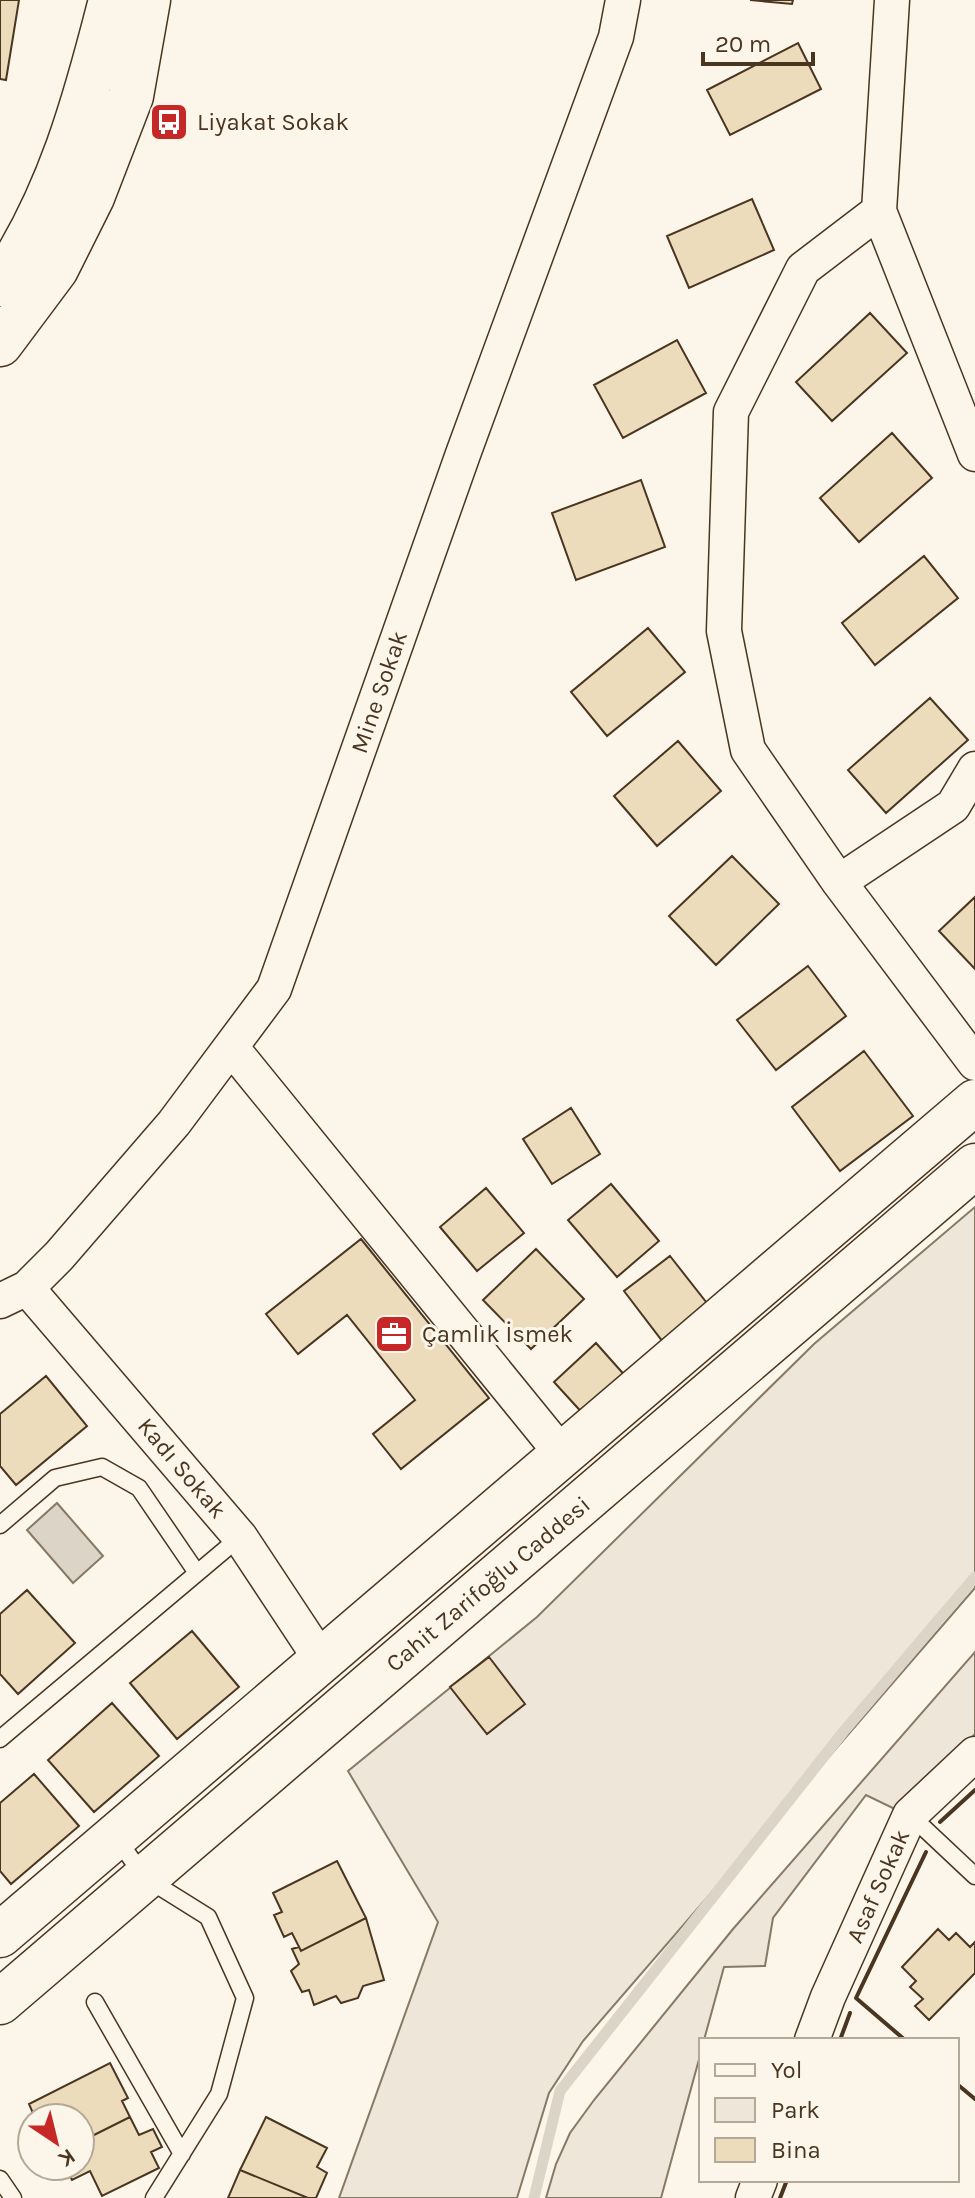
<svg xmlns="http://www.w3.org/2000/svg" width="975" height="2198" font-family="Karla,sans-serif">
  <rect width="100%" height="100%" fill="#fbf6e9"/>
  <!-- green -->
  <path fill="#ede6d9" stroke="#887966" stroke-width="2" d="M 975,1207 L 975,1588 L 583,2041 L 549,2093 L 517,2198 L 339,2198 L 438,1922 L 348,1771 L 537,1617 L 814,1344 Z
    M 975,1652 L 975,1734 L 901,1812 L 866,1795 L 773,1918 L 765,1966 L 724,1967 L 704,2040 L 701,2040 L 701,2052 L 661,2198 L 546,2198 L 556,2164 L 570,2133 L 594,2100 L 733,1929 Z"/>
  <!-- water -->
  <path fill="#dcd4c6" stroke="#887966" stroke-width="2" d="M 57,1503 L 103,1556 L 73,1583 L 27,1530 Z"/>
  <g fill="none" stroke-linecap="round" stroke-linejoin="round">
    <!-- stream -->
    <path stroke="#dcd4c6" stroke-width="11" d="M 534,2198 L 560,2091 L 844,1731 L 975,1577"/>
  </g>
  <!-- building -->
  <path fill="#ecdcbc" stroke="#4a3520" stroke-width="2" d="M 0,0 L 19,0 L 6,80 L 0,79 Z
    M 750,0 L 793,0 L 792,4 Z
    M 798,43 L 821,89 L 730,135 L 707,90 Z
    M 752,199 L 774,250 L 689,288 L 667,236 Z
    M 870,313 L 907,353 L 832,421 L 796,382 Z
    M 677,340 L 706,393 L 623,438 L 594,385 Z
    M 892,433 L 932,478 L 859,542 L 820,498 Z
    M 641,480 L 665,547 L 576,580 L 552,513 Z
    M 924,556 L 958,598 L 875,665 L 842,623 Z
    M 648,628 L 685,672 L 607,736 L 571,692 Z
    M 930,698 L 968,740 L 886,813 L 848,770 Z
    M 678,741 L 721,791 L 657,846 L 614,796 Z
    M 732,856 L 779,904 L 716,965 L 669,916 Z
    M 975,897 L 975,969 L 939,931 Z
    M 808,966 L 846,1016 L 776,1070 L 737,1020 Z
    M 864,1051 L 913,1116 L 840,1171 L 792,1107 Z
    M 571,1108 L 600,1154 L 552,1184 L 523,1139 Z
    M 611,1184 L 659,1241 L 617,1277 L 568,1220 Z
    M 486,1188 L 524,1233 L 477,1271 L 440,1227 Z
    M 361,1239 L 489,1398 L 401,1469 L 373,1434 L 415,1400 L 347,1315 L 298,1354 L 266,1314 Z
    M 536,1249 L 584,1299 L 531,1349 L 483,1300 Z
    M 670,1256 L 710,1307 L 663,1342 L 624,1291 Z
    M 596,1343 L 628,1379 L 586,1417 L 554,1382 Z
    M 46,1376 L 87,1426 L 16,1485 L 0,1466 L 0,1414 Z
    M 27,1590 L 75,1643 L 18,1694 L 0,1674 L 0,1614 Z
    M 192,1631 L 239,1687 L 177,1739 L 130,1683 Z
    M 489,1657 L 525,1704 L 487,1734 L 450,1687 Z
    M 112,1703 L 159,1756 L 94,1812 L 48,1760 Z
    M 34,1774 L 79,1826 L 11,1884 L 0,1871 L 0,1803 Z
    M 337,1861 L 366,1918 L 301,1951 L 292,1933 L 284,1937 L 274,1915 L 282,1912 L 273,1893 Z
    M 366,1918 L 384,1980 L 363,1986 L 358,1998 L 341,2003 L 336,1996 L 314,2005 L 309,1990 L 302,1992 L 291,1971 L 299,1964 L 292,1949 L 299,1947 L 301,1951 Z
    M 938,1929 L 949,1940 L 956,1933 L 970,1947 L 975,1942 L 975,1973 L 929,2020 L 915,2006 L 923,1999 L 910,1987 L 916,1981 L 902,1967 Z
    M 110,2063 L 128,2098 L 122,2101 L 130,2117 L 80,2142 L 80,2118 L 35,2118 L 29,2104 Z
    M 130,2117 L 139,2135 L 153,2129 L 162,2147 L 151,2152 L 159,2168 L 102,2196 L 90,2171 L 72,2180 L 65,2166 L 80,2166 L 80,2142 Z
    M 266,2117 L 327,2148 L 317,2167 L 327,2173 L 316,2198 L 308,2198 L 240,2170 Z
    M 240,2170 L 308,2198 L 228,2198 Z"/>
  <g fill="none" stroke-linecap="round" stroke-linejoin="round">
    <defs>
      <path id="lane" d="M 0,1525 L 55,1478 L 102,1467 L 139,1488 L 197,1573
        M 0,1739 L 240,1537
        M 910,1815 L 975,1876
        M 116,1837 L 144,1877 L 208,1917 L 245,1998 L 219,2094 L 154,2198
        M 95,2002 L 182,2154
        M 0,2179 L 13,2198"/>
      <path id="street" d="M 892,0 L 879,211 L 975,454
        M 879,211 L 803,269 L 731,412 L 724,631 L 748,750 L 839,882 L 975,1063
        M 839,882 L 953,806 L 975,769
        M 231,1047 L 562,1454
        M 27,1288 L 240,1537 L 322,1661
        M 0,1301 L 27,1288 L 59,1256 L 174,1123 L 274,989 L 463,454 L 616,37 L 623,0
        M 812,2040 L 828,1997 L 910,1815 L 975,1754
        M 753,2198 L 760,2180"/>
      <path id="secondary" d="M 0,284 C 59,198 86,99 111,0
        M 0,344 L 56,269 L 92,197 L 131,96 L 148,0
        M 0,1935 L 975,1102
        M 0,2002 L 975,1166"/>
    </defs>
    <!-- lane casing -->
    <use href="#lane" stroke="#4a3520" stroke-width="19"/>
    <!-- street casing -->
    <use href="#street" stroke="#4a3520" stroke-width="37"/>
    <!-- secondary casing -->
    <use href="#secondary" stroke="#4a3520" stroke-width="47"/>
    <!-- lane -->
    <use href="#lane" stroke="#fbf6e9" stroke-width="16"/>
    <!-- street -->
    <use href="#street" stroke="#fbf6e9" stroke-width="34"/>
    <!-- secondary -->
    <use href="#secondary" stroke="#fbf6e9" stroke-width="44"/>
    <!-- wall -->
    <path stroke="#4a3520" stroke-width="4" d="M 940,1822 L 975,1790
      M 840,2040 L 850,2013
      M 905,2040 L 856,1998 L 926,1852
      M 957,2084 L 975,2099
      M 780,2198 L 787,2180"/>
  </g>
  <!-- icons -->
  <defs>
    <symbol id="bus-square" viewBox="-11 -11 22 22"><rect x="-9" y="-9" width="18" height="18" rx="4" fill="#c62828" stroke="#fbf6e9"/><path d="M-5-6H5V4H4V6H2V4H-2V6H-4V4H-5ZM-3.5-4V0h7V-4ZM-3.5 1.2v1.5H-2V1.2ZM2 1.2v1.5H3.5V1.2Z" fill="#fff"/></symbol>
    <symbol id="office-square" viewBox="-11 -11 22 22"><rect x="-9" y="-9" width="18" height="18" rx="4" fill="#c62828" stroke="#fbf6e9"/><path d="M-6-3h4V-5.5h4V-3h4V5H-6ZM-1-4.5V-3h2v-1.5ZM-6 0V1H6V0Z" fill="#fff"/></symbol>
  </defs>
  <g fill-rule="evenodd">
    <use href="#bus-square" x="147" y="100" width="44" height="44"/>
    <use href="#office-square" x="372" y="1312" width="44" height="44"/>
  </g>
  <g text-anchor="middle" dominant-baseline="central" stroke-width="6" stroke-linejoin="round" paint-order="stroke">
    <!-- poi labels -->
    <g font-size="24" fill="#4a3520" stroke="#fbf6e9" text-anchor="start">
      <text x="197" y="122">Liyakat Sokak</text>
      <text x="422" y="1334">Çamlık İsmek</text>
    </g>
    <!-- street labels -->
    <g font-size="24" fill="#4a3520" stroke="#fbf6e9">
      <text transform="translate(379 692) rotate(-71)">Mine Sokak</text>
      <text transform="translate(182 1468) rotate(50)">Kadı Sokak</text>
      <text transform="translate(488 1584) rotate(-40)">Cahit Zarifoğlu Caddesi</text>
      <text transform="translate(878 1886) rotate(-66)">Asaf Sokak</text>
    </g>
  </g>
  <!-- legend -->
  <rect x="699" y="2038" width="260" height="144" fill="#fbf6e9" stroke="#b4a999" stroke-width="2"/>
  <rect x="715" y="2064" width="40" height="12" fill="#fbf6e9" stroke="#b4a999" stroke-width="2"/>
  <text x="771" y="2078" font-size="24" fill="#4a3520">Yol</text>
  <rect x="715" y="2098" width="40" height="24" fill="#ede6d9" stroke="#b4a999" stroke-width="2"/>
  <text x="771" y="2118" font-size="24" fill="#4a3520">Park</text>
  <rect x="715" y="2138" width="40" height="24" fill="#ecdcbc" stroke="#b4a999" stroke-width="2"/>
  <text x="771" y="2158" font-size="24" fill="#4a3520">Bina</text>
  <!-- north arrow -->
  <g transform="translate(56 2142) rotate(145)"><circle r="38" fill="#fbf6e9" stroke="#b4a999" stroke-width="2"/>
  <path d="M0-6L14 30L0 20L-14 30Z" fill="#c62828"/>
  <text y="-12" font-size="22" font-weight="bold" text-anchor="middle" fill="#4a3520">K</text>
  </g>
  <!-- scale -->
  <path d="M703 52v12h110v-12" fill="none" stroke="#4a3520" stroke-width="4"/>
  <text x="715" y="52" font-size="24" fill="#4a3520" stroke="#fbf6e9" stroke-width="6" paint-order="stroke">20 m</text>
</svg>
